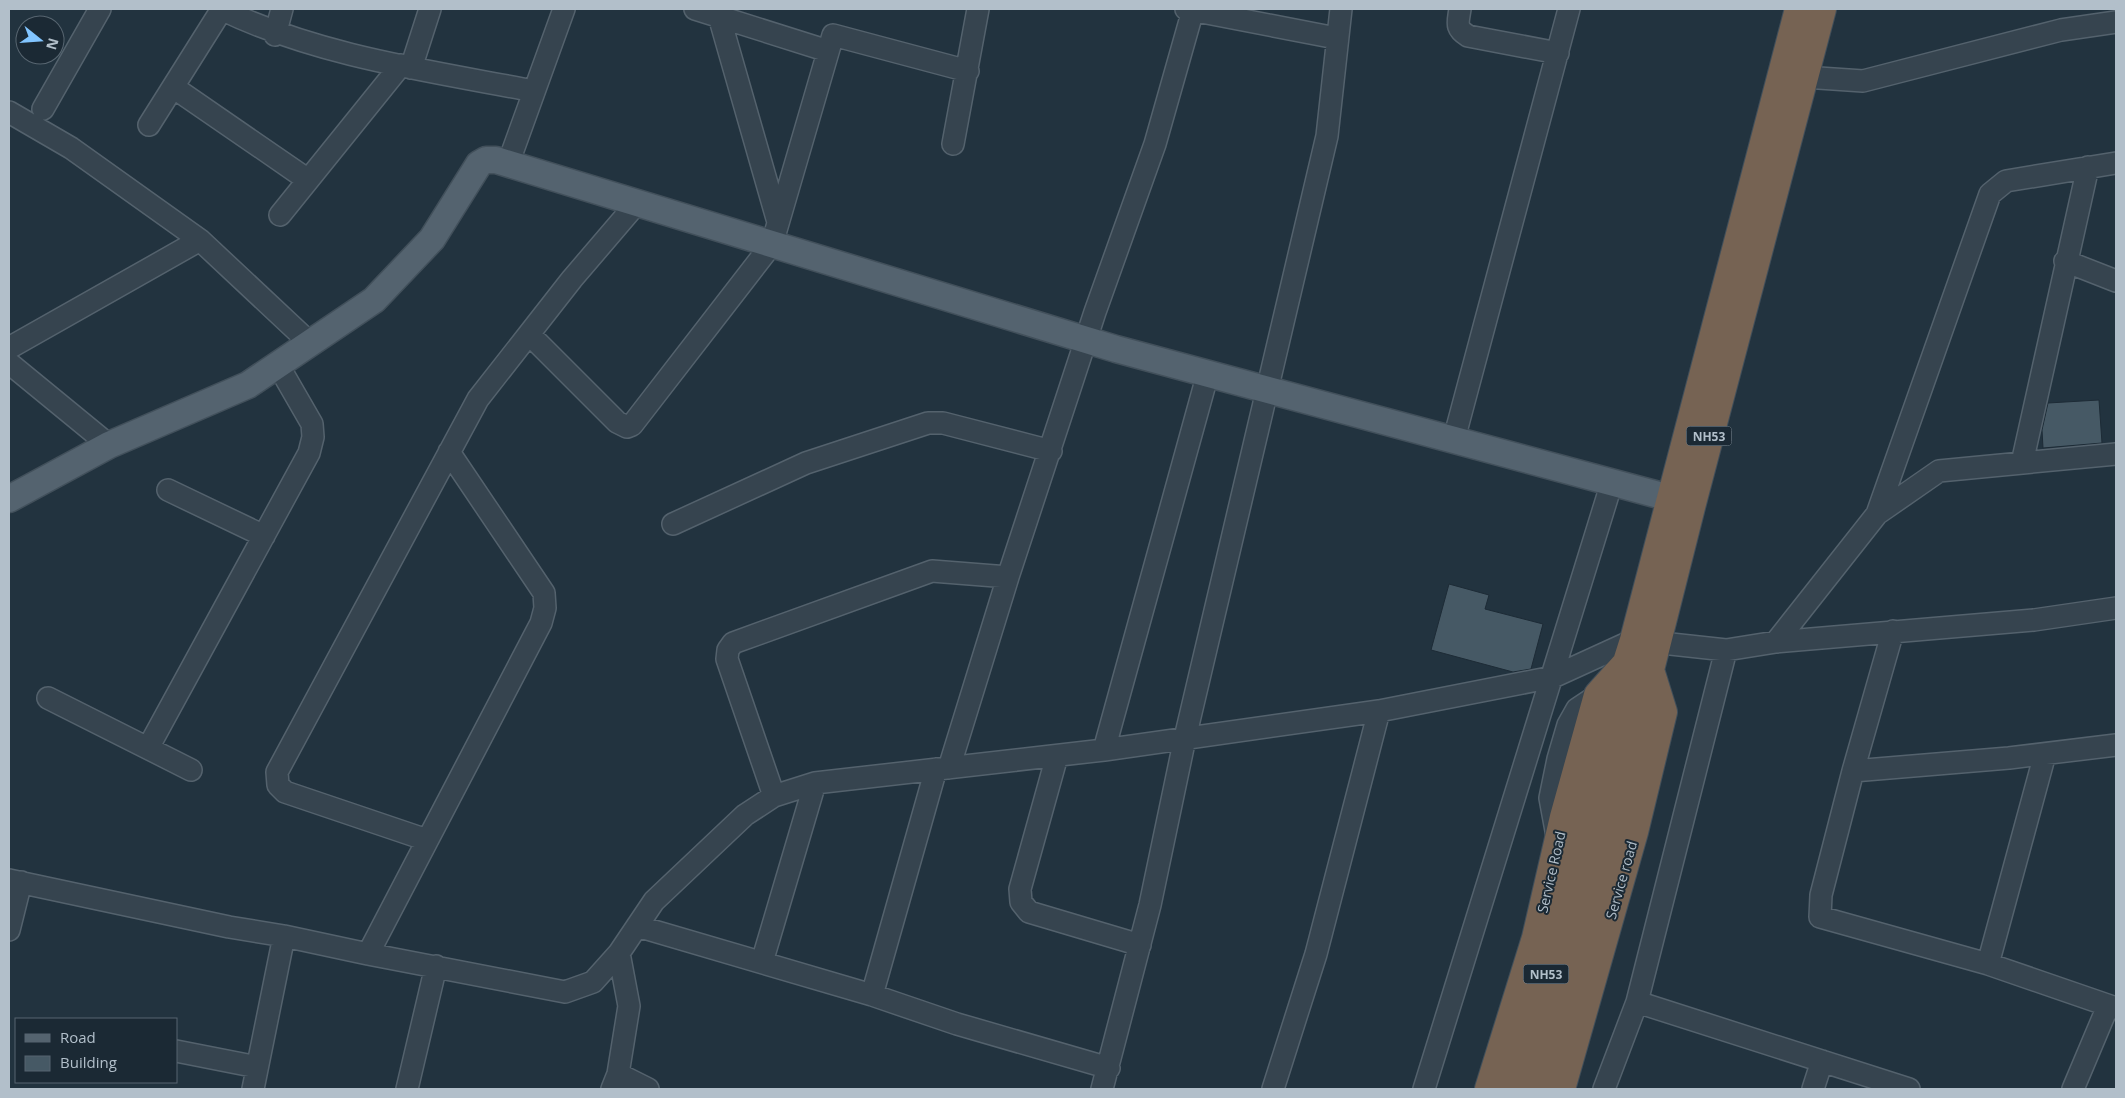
<svg xmlns="http://www.w3.org/2000/svg" width="2125" height="1098" font-family="'Open Sans',sans-serif">
  <rect width="100%" height="100%" fill="#22333f"/>
  <!-- building -->
  <path fill="#465965" stroke="#1d2b36" d="M 2099,400 L 2102,443 L 2043,448 L 2042,430 L 2048,403 Z
    M 1449,584 L 1489,595 L 1485,609 L 1543,624 L 1531,669 L 1513,672 L 1431,650 Z"/>
  <g fill="none" stroke-linecap="round" stroke-linejoin="round">
    <defs>
      <path id="minor" d="M 221,9 C 318,56 429,71 534,91
        M 695,9 L 828,51
        M 1186,9 L 1336,38
        M 1460,9 C 1458,23 1455,28 1468,36 L 1558,53
        M 719,16 L 778,222
        M 275,35 L 282,9
        M 411,68 L 430,9
        M 1804,77 L 1863,81 L 2061,30 L 2116,22
        M 173,87 L 308,180
        M 43,109 L 100,9
        M 9,112 L 71,148 L 200,240 L 310,343
        M 149,125 L 222,9
        M 953,144 L 978,9
        M 508,164 L 564,9
        M 280,215 L 401,65
        M 2065,261 L 2116,281
        M 529,334 L 617,422 L 627,427 L 632,425 L 772,244 L 833,35 L 968,71
        M 9,348 L 200,240
        M 9,363 L 109,445
        M 1454,439 L 1569,9
        M 2022,463 L 2088,167
        M 168,490 L 264,536
        M 1877,514 L 1939,471 L 2116,454
        M 673,524 L 806,463 L 928,423 L 943,423 L 1051,451
        M 1776,642 L 1877,514 L 1990,194 L 2006,181 L 2116,163
        M 48,698 L 191,770
        M 2116,745 L 2009,758 L 1853,771 L 1821,895 L 1820,917 L 1988,964 L 2116,1008
        M 148,748 L 309,453 L 313,437 L 312,424 L 278,365
        M 1104,750 L 1208,373
        M 1057,756 L 1020,889 L 1021,902 L 1029,912 L 1140,945
        M 949,768 L 1008,577 L 1095,312 L 1155,144 L 1193,10
        M 1853,771 L 1893,631
        M 774,796 L 727,659 L 728,650 L 733,643 L 932,571 L 1008,577
        M 1557,836 L 1550,798 L 1558,759 L 1568,725 L 1577,709 L 1598,695
        M 427,840 L 285,792 L 278,785 L 277,772 L 478,399 L 572,279 L 637,203
        M 9,880 L 229,927 L 284,936 L 368,954 L 565,992 L 593,982 L 619,953 L 654,901 L 745,815 L 774,796 L 815,783 L 1104,750 L 1379,711 L 1553,677 L 1634,640 L 1726,650 L 1776,642 L 2034,620 L 2116,608
        M 637,926 L 872,995 L 957,1024 L 1109,1068
        M 9,930 L 21,882
        M 368,954 L 541,623 L 545,608 L 544,593 L 449,452
        M 762,962 L 815,783
        M 1988,964 L 2045,754
        M 872,995 L 936,769
        M 1637,1002 L 1909,1089
        M 176,1051 L 257,1067
        M 618,1074 L 648,1089
        M 253,1089 L 284,936
        M 407,1089 L 436,966
        M 612,1089 L 618,1074 L 629,1006 L 619,953
        M 1102,1089 L 1150,905 L 1185,738 L 1327,136 L 1341,9
        M 1273,1089 L 1316,954 L 1379,711
        M 1424,1089 L 1612,482
        M 1604,1089 L 1637,1002 L 1726,650
        M 1813,1089 L 1822,1061
        M 2073,1089 L 2108,1006"/>
      <path id="major" d="M 9,499 L 109,445 L 248,385 L 374,300 L 432,239 L 479,164 L 486,160 L 496,160 L 1116,349 L 1670,498"/>
      <path id="highway" d="M 1489,1089 L 1536,938 L 1564,817 L 1598,695 L 1624,666
        M 1514,1089 L 1528,1041 L 1627,662 L 1634,640 L 1799,9
        M 1535,1089 L 1601,864 L 1692,503 L 1822,9
        M 1561,1089 L 1634,832 L 1663,712 L 1650,670"/>
    </defs>
    <!-- minor casing -->
    <use href="#minor" stroke="#54626d" stroke-width="24"/>
    <!-- major casing -->
    <use href="#major" stroke="#42505b" stroke-width="29"/>
    <!-- highway casing -->
    <use href="#highway" stroke="#414f5a" stroke-width="30"/>
    <!-- minor -->
    <use href="#minor" stroke="#36444f" stroke-width="21"/>
    <!-- major -->
    <use href="#major" stroke="#54636f" stroke-width="26"/>
    <!-- highway -->
    <use href="#highway" stroke="#766353" stroke-width="28"/>
  </g>
  <g text-anchor="middle" dominant-baseline="central" stroke-width="4" stroke-linejoin="round" paint-order="stroke">
    <!-- shield labels -->
    <g fill="#1b2934" stroke="#85929d" stroke-width="1">
      <rect x="1686.5" y="426.5" width="45" height="19" rx="4"/>
      <rect x="1523.5" y="964.5" width="45" height="19" rx="4"/>
    </g>
    <g font-size="12" font-weight="bold" fill="#b2bfca">
      <text x="1709" y="436">NH53</text>
      <text x="1546" y="974">NH53</text>
    </g>
    <!-- street labels -->
    <g font-size="14" fill="#b2bfca" stroke="#1b2934">
      <text transform="translate(1551 872) rotate(-77)">Service Road</text>
      <text transform="translate(1621 880) rotate(-74)">Service road</text>
    </g>
  </g>
  <!-- border -->
  <rect width="2125" height="1098" fill="none" stroke="#b2bfca" stroke-width="20"/>
  <!-- legend -->
  <rect x="15" y="1018" width="162" height="65" fill="#1b2934" stroke="#576570"/>
  <rect x="25" y="1034" width="25" height="8" fill="#54636f" stroke="#576570"/>
  <text x="60" y="1043" font-size="15" fill="#b2bfca">Road</text>
  <rect x="25" y="1056" width="25" height="15" fill="#465965" stroke="#576570"/>
  <text x="60" y="1068" font-size="15" fill="#b2bfca">Building</text>
  <!-- north arrow -->
  <g transform="translate(40 40) rotate(107)"><circle r="24" fill="#1b2934" stroke="#576570"/>
  <path d="M0-4L9 19L0 12L-9 19Z" fill="#82c5ff"/>
  <text y="-8" font-size="14" font-weight="bold" text-anchor="middle" fill="#b2bfca">N</text>
  </g>
</svg>
